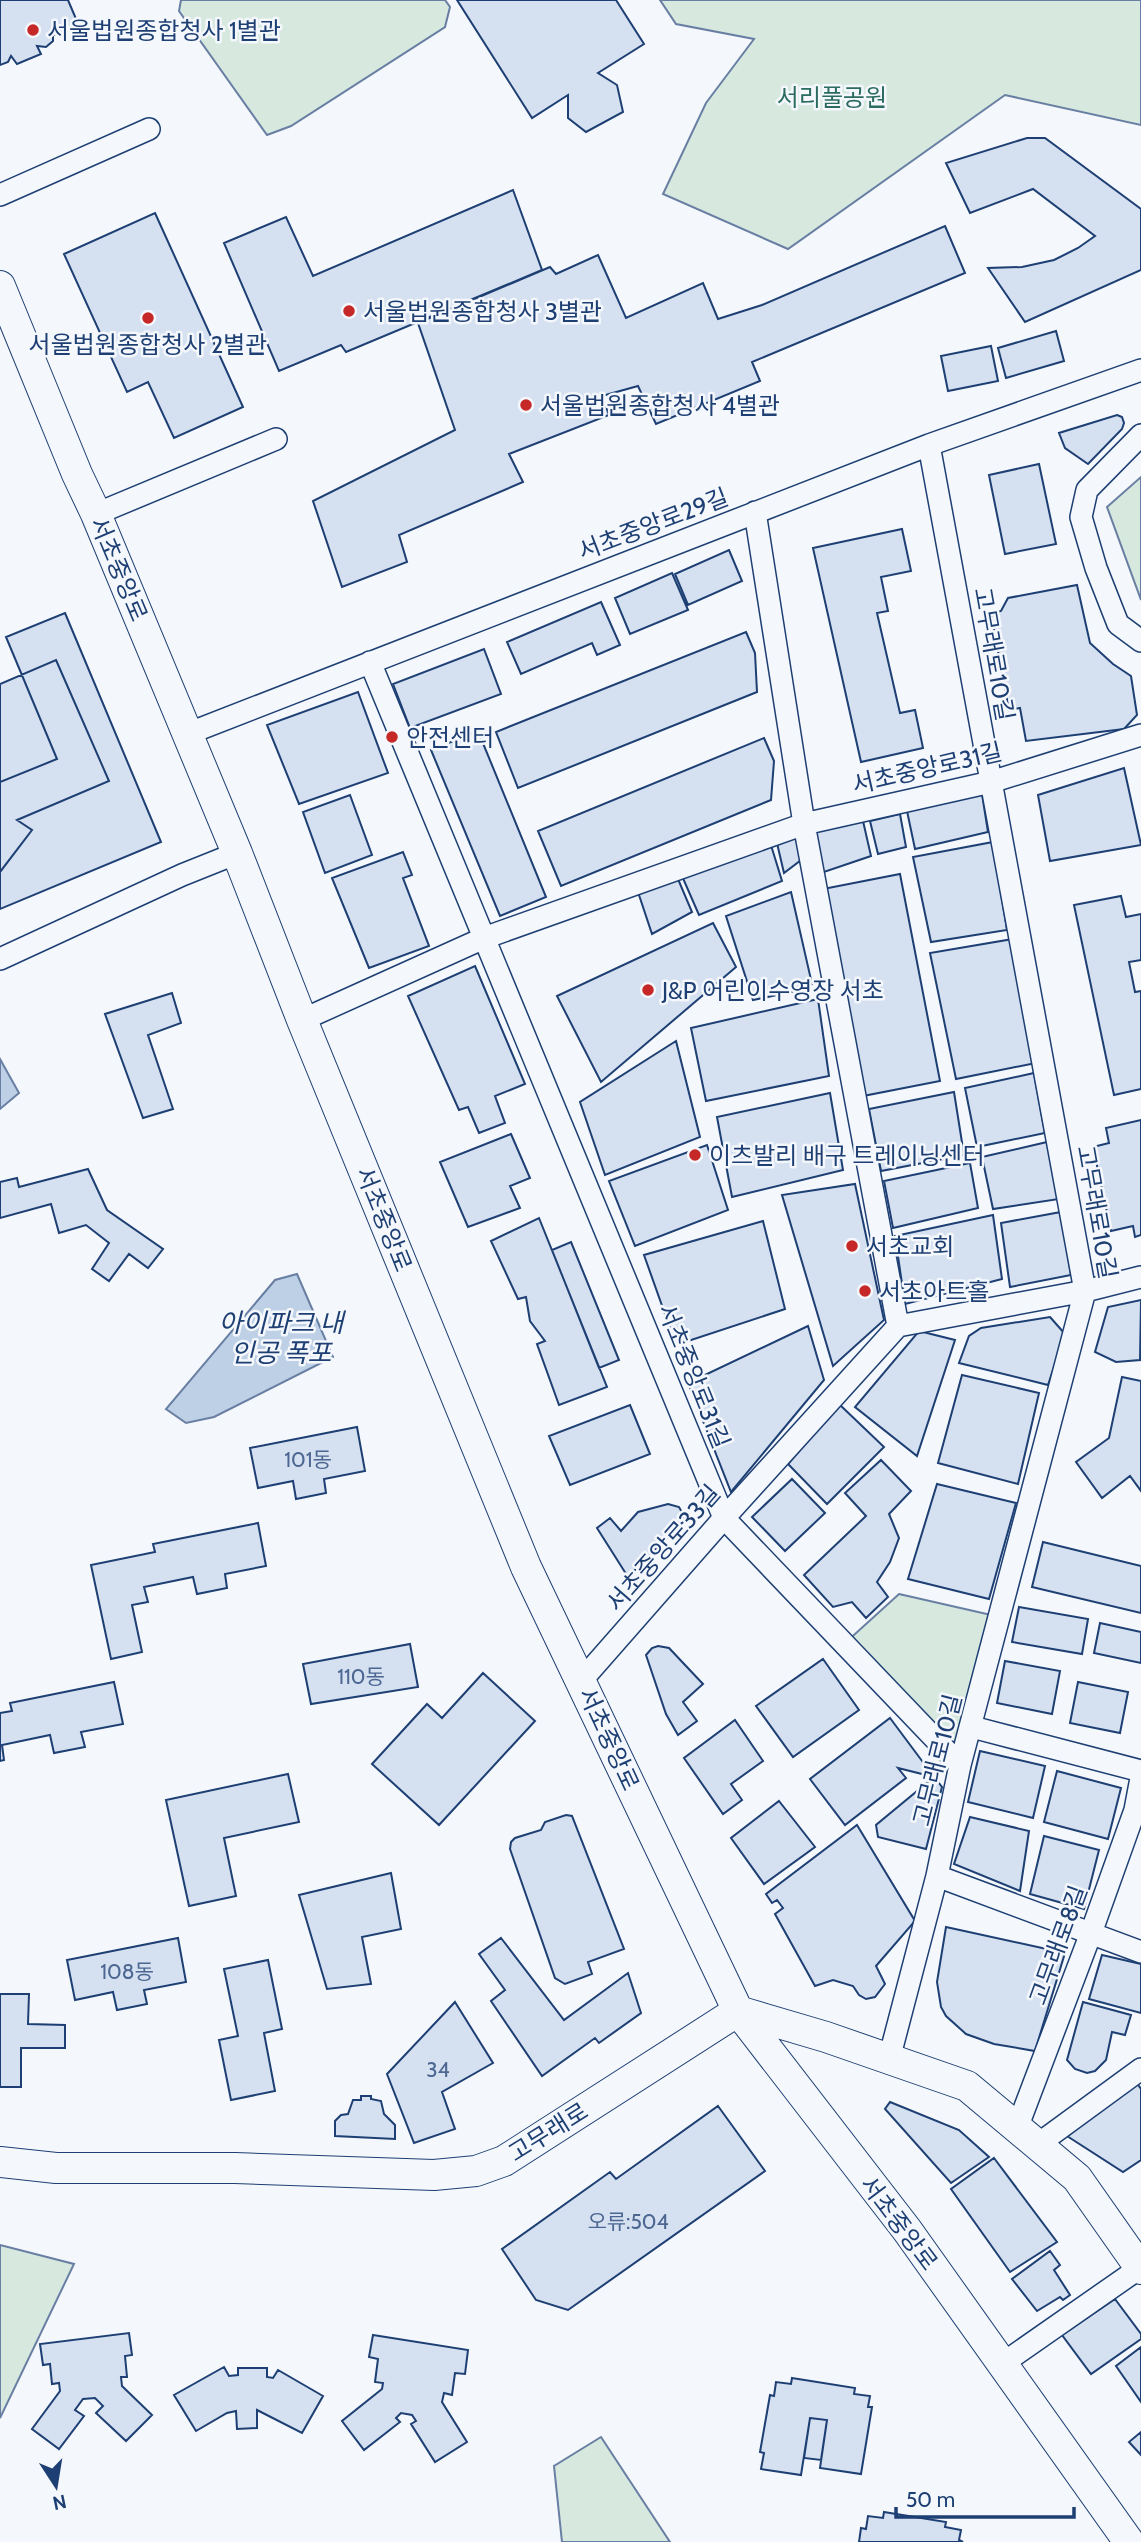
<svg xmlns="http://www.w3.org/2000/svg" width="1141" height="2542" font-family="Cabin,'Noto Sans KR',sans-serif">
  <rect width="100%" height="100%" fill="#f4f7fb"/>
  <!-- green -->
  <path fill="#d7e8df" stroke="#687fa3" stroke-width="2" d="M 181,0 L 445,0 L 450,7 L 445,27 L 291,126 L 267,135 L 179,11 Z
    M 660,0 L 1141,0 L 1141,125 L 1005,95 L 788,249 L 663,194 L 706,103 L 754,39 L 676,24 Z
    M 1141,477 L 1141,600 L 1107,507 Z
    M 899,1594 L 1000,1617 L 960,1765 L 844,1644 Z
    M 0,2245 L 74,2264 L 0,2418 Z
    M 601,2437 L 670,2542 L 562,2542 L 554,2466 Z"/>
  <!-- water -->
  <path fill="#bed0e5" stroke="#687fa3" stroke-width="2" d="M 0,1059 L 19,1093 L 0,1109 Z
    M 297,1274 L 333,1357 L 214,1417 L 186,1423 L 166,1409 L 275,1280 Z"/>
  <!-- building -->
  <path fill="#d5e0f0" stroke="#1d3f73" stroke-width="2" d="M 0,0 L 68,0 L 79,26 L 53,35 L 53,41 L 46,47 L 37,46 L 41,54 L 17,64 L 11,56 L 8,62 L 0,65 Z
    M 457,0 L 616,0 L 644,44 L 598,73 L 617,85 L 623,112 L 586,132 L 568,118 L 568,95 L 532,118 Z
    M 1027,138 L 1045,138 L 1141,209 L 1141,270 L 1025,322 L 988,268 L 1022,267 L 1054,260 L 1078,248 L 1095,236 L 1033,189 L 970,213 L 946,163 Z
    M 513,190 L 542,270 L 346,352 L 341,345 L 279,371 L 224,243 L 286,217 L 313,276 Z
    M 155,213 L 243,407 L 174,438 L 148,382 L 127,392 L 64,254 Z
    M 945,226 L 965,273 L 752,362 L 760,381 L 656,424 L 638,386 L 602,396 L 609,415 L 509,454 L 523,482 L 399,535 L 407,562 L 342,587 L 313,501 L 455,430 L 418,323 L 550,267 L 556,274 L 598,255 L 626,318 L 703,283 L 718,319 L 762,305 Z
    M 1056,331 L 1064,361 L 1006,378 L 998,348 Z
    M 991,346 L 998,381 L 948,391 L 941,356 Z
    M 1117,415 L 1122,417 L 1124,423 L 1122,429 L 1088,464 L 1065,448 L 1059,433 Z
    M 1039,464 L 1056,544 L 1005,554 L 989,475 Z
    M 902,529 L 911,571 L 881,577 L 888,611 L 877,613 L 900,713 L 915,710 L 923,748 L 861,762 L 813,548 Z
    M 729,550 L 742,581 L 688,605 L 675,574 Z
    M 672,573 L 688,610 L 630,634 L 615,598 Z
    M 1077,585 L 1090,643 L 1113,664 L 1131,676 L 1137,715 L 1124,729 L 1026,741 L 1020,708 L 1009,710 L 991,614 L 1001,611 L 1008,598 Z
    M 601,602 L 620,645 L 597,655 L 592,643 L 521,674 L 507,642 Z
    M 65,613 L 161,842 L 0,909 L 0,782 L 57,759 L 6,637 Z
    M 746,632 L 755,653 L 757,692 L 518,788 L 496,732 Z
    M 484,649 L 501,694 L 410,728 L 393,684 Z
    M 56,660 L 109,781 L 17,820 L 32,830 L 0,872 L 0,684 Z
    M 358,692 L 388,773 L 299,804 L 267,725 Z
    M 478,731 L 546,897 L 500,916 L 431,750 Z
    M 764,738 L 774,761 L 771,800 L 561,886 L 538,831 Z
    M 1124,768 L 1141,845 L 1050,861 L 1038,795 Z
    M 982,794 L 988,832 L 915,849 L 907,811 Z
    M 350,795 L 372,855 L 325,873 L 303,812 Z
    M 900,814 L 906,847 L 878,854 L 870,821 Z
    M 863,821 L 871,856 L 821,873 L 813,831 Z
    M 801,832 L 805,857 L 784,873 L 776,839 Z
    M 770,842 L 782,881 L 699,915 L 682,876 Z
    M 993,842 L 1007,930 L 931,942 L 913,857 Z
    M 403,852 L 412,875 L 403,878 L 429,946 L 369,968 L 332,878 Z
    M 900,874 L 940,1081 L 863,1096 L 823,889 Z
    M 678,879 L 692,912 L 652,934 L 638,892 Z
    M 791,892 L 812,984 L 791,992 L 753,1000 L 726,916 Z
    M 1121,896 L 1126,917 L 1141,914 L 1141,960 L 1129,962 L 1135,992 L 1141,991 L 1141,1089 L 1114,1095 L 1074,905 Z
    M 713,923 L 736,967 L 601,1082 L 557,996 Z
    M 1013,939 L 1036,1063 L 956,1079 L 930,953 Z
    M 475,966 L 525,1084 L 495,1096 L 505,1123 L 479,1133 L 468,1107 L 459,1110 L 408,996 Z
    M 172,993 L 181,1023 L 148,1035 L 173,1109 L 143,1118 L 105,1014 Z
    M 818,999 L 829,1076 L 706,1101 L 691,1028 Z
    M 676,1041 L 700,1137 L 605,1175 L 580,1102 Z
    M 1034,1073 L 1045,1133 L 977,1147 L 965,1088 Z
    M 954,1092 L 964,1155 L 881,1171 L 869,1109 Z
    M 830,1093 L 843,1170 L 732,1197 L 717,1117 Z
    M 1141,1120 L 1141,1235 L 1135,1237 L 1133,1226 L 1111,1231 L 1093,1147 L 1109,1143 L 1106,1128 Z
    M 511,1134 L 530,1178 L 510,1186 L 520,1208 L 468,1227 L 440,1162 Z
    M 1047,1142 L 1059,1199 L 993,1209 L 982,1157 Z
    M 707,1145 L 728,1210 L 635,1246 L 609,1181 Z
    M 970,1163 L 978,1208 L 893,1228 L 884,1181 Z
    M 88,1169 L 107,1210 L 163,1249 L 148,1268 L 129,1254 L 109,1281 L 92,1269 L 109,1243 L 86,1225 L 59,1233 L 51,1204 L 0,1218 L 0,1182 L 17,1178 L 19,1187 Z
    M 855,1184 L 884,1320 L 833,1366 L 782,1195 Z
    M 1061,1212 L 1071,1275 L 1010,1287 L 1001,1223 Z
    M 993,1215 L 1002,1279 L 905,1304 L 895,1236 Z
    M 539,1218 L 607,1387 L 559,1405 L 537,1344 L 545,1341 L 530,1321 L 526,1297 L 518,1299 L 491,1241 Z
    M 763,1221 L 785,1309 L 676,1345 L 644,1255 Z
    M 571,1242 L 619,1360 L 599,1368 L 552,1250 Z
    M 1141,1300 L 1140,1360 L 1116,1362 L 1095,1352 L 1108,1307 Z
    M 1050,1317 L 1065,1334 L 1048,1385 L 959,1363 L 969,1336 L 981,1328 Z
    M 808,1326 L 824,1380 L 731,1492 L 688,1383 Z
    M 919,1331 L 955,1340 L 917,1456 L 855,1407 Z
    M 962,1375 L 1039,1393 L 1018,1484 L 938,1463 Z
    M 1122,1377 L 1141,1381 L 1141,1491 L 1130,1476 L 1102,1498 L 1076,1462 L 1109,1438 Z
    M 839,1404 L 884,1447 L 827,1504 L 788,1464 Z
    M 630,1405 L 650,1454 L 570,1485 L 549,1436 Z
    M 357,1427 L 365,1471 L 324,1479 L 326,1493 L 296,1499 L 293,1481 L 258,1488 L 250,1448 Z
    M 881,1460 L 911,1491 L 889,1514 L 899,1538 L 890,1562 L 877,1582 L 888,1597 L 866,1618 L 852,1602 L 833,1607 L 804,1575 L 866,1516 L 845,1493 Z
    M 792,1479 L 825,1513 L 785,1551 L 752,1517 Z
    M 937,1484 L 1016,1503 L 989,1599 L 908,1579 Z
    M 668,1504 L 679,1507 L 683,1514 L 683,1522 L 628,1577 L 597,1528 L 610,1518 L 621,1531 L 638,1512 Z
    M 258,1523 L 266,1566 L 225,1574 L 227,1588 L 197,1594 L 193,1577 L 144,1587 L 148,1602 L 132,1605 L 142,1652 L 111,1659 L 91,1565 L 155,1552 L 153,1544 Z
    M 1043,1542 L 1141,1566 L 1141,1613 L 1032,1587 Z
    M 1019,1607 L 1088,1619 L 1082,1654 L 1012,1642 Z
    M 1100,1623 L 1141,1632 L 1141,1663 L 1094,1653 Z
    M 410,1644 L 418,1687 L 311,1704 L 303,1664 Z
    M 658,1646 L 669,1648 L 703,1684 L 683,1702 L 697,1721 L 678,1735 L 666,1714 L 646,1655 L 652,1648 Z
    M 823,1659 L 859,1710 L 793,1757 L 756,1706 Z
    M 1005,1661 L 1060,1671 L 1052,1714 L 997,1703 Z
    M 483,1673 L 535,1721 L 439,1825 L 372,1764 L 427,1704 L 442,1718 Z
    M 114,1682 L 123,1724 L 81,1732 L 85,1747 L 54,1753 L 50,1735 L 2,1745 L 4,1760 L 0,1761 L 0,1713 L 12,1711 L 10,1703 Z
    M 1078,1682 L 1128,1692 L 1120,1733 L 1070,1723 Z
    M 890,1718 L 934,1777 L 898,1768 L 906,1778 L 845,1825 L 810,1779 Z
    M 735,1720 L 763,1761 L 731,1784 L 742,1800 L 723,1814 L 684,1758 Z
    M 980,1751 L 1045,1766 L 1033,1818 L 968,1802 Z
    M 1057,1771 L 1121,1788 L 1108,1839 L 1044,1822 Z
    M 288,1774 L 299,1822 L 224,1838 L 236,1896 L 189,1906 L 166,1800 Z
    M 934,1777 L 942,1787 L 926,1849 L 878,1837 L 876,1825 Z
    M 779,1801 L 815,1847 L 764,1884 L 731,1838 Z
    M 566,1815 L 572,1816 L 624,1949 L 588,1962 L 592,1974 L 565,1984 L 555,1978 L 510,1849 L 511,1842 L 515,1838 L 541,1830 L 545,1822 Z
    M 970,1817 L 1029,1831 L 1020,1891 L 954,1864 Z
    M 857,1825 L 915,1921 L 876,1966 L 885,1984 L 875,1997 L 866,1999 L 859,1995 L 853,1986 L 833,1980 L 815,1986 L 775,1914 L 783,1908 L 777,1900 L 772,1903 L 766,1894 Z
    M 1044,1836 L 1099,1850 L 1084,1909 L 1030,1894 Z
    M 391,1873 L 401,1929 L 362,1937 L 371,1984 L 327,1989 L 299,1895 Z
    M 946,1927 L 1065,1953 L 1035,2051 L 994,2044 L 966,2034 L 946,2016 L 941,2007 L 937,1982 Z
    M 178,1938 L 186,1982 L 144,1990 L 147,2004 L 117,2010 L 113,1992 L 75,2000 L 67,1960 Z
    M 501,1938 L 564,2020 L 628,1973 L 641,2013 L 599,2043 L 595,2038 L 542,2076 L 491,2001 L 505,1990 L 479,1954 Z
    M 1102,1955 L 1141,1964 L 1141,2013 L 1089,1999 Z
    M 268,1960 L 282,2029 L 264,2033 L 275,2091 L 231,2100 L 219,2040 L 238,2036 L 224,1969 Z
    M 0,1994 L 29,1994 L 28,2024 L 65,2025 L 65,2048 L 21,2048 L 21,2087 L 0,2087 Z
    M 455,2002 L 493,2063 L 442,2092 L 455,2129 L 414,2143 L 387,2074 Z
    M 1083,2002 L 1131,2015 L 1125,2035 L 1112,2032 L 1106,2060 L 1095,2071 L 1087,2073 L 1075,2069 L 1067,2060 Z
    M 1136,2082 L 1141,2089 L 1141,2160 L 1123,2172 L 1067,2136 Z
    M 361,2096 L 371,2096 L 371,2099 L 381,2101 L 384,2114 L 395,2125 L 395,2139 L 335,2136 L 335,2121 L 341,2115 L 348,2114 L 353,2100 L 361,2100 Z
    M 890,2102 L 959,2130 L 989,2157 L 951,2183 L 885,2109 Z
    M 718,2106 L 765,2171 L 568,2310 L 536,2300 L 502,2249 L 610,2172 L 616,2179 Z
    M 994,2158 L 1057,2242 L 1010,2272 L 951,2189 Z
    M 1050,2251 L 1060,2265 L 1054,2270 L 1070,2295 L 1063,2300 L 1060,2297 L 1037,2311 L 1012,2279 Z
    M 1115,2299 L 1141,2334 L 1141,2339 L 1091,2374 L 1062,2335 Z
    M 129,2333 L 132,2355 L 125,2356 L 127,2377 L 121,2377 L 122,2386 L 152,2415 L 126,2441 L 96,2413 L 103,2406 L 95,2398 L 83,2399 L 75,2410 L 84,2416 L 59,2449 L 32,2429 L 60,2391 L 59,2383 L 52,2384 L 50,2364 L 43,2365 L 40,2344 Z
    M 373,2335 L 468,2350 L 465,2374 L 455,2373 L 452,2395 L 444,2393 L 442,2402 L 467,2442 L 435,2462 L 411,2424 L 416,2421 L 412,2415 L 401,2413 L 396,2418 L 400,2422 L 364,2450 L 342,2421 L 382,2389 L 383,2383 L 375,2382 L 378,2359 L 369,2357 Z
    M 1141,2347 L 1141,2402 L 1116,2366 Z
    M 224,2367 L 229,2376 L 238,2375 L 238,2368 L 267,2368 L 267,2377 L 273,2378 L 278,2370 L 323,2396 L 302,2433 L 257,2410 L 257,2428 L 237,2429 L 236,2411 L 227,2413 L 196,2431 L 174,2395 Z
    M 792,2378 L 855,2388 L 854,2394 L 870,2396 L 868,2407 L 872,2407 L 861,2474 L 820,2468 L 827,2420 L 810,2418 L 801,2475 L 761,2469 L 764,2453 L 760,2452 L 770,2395 L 774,2396 L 776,2382 L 791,2384 Z
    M 810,2418 L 827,2420 L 821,2460 L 804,2458 Z
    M 1141,2432 L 1141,2455 L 1129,2442 Z
    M 884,2512 L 946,2522 L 945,2527 L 961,2530 L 959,2540 L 963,2542 L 859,2542 L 861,2528 L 866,2529 L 868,2516 L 883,2518 Z"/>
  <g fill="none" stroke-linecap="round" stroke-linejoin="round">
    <defs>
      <path id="street" d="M 0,195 L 149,129
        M 1141,435 L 1087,490 L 1081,517 L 1096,568 L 1118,624 L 1141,641
        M 755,512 L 804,824 L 898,1326
        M 96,514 L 276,439
        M 370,662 L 724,1518 L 960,1765
        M 187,734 L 929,445 L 1141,370
        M 0,959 L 182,875 L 237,853
        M 302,1020 L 484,938 L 804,824 L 991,782 L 1141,735
        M 898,1326 L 1085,1291 L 1141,1277
        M 581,1681 L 724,1518 L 898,1326
        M 972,1727 L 1141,1771
        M 937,1876 L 1141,1952
        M 889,2059 L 937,1876 L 960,1765 L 1085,1291 L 929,445
        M 1017,2128 L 1091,1933 L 1135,1810 L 1141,1778
        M 1037,2145 L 1141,2069
        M 1002,2364 L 1141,2267"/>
      <path id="secondary" d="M 0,286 L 77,474 L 96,514 L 237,853 L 302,1020 L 526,1567 L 738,2011 L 907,2230 L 1129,2542
        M 0,2162 L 56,2168 L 235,2168 L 434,2175 L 476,2171 L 504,2161 L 738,2011 L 826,2037 L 967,2086 L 1077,2178 L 1141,2269"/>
    </defs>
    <!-- street casing -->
    <use href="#street" stroke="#1d3f73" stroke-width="24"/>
    <!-- secondary casing -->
    <use href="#secondary" stroke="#1d3f73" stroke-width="32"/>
    <!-- street -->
    <use href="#street" stroke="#f4f7fb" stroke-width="21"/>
    <!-- secondary -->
    <use href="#secondary" stroke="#f4f7fb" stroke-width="30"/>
  </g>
  <!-- markers -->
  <g fill="#c62828" stroke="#f4f7fb" stroke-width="2.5">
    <circle cx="33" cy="30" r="7"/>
    <circle cx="349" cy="311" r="7"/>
    <circle cx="148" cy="318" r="7"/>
    <circle cx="526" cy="405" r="7"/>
    <circle cx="392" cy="737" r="7"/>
    <circle cx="648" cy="990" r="7"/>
    <circle cx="695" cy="1155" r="7"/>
    <circle cx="852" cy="1246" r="7"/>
    <circle cx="865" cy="1291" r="7"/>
  </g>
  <g text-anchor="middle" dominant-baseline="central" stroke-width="5" stroke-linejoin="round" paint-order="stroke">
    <!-- number labels -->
    <g font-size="21" fill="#4b6792">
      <text x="308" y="1459">101동</text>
      <text x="361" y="1676">110동</text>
      <text x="127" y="1971">108동</text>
      <text x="438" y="2069">34</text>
      <text x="628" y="2221">오류:504</text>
    </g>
    <!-- poi labels -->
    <g font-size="24" fill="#1d3f73" stroke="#f4f7fb" text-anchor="start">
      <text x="47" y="30">서울법원종합청사 1별관</text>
      <text x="363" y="311">서울법원종합청사 3별관</text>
      <text x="148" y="344" text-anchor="middle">서울법원종합청사 2별관</text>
      <text x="540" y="405">서울법원종합청사 4별관</text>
      <text x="406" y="737">안전센터</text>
      <text x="662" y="990">J&amp;P 어린이수영장 서초</text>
      <text x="709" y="1155">이츠발리 배구 트레이닝센터</text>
      <text x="866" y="1246">서초교회</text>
      <text x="879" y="1291">서초아트홀</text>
    </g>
    <!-- park labels -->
    <g font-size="24" fill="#2c6c60" stroke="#f4f7fb">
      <text x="832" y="97">서리풀공원</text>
    </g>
    <!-- street labels -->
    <g font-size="24" fill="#1d3f73" stroke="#f4f7fb">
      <text transform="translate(653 524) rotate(-21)">서초중앙로29길</text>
      <text transform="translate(119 569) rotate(67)">서초중앙로</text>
      <text transform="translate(994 654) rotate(80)">고무래로10길</text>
      <text transform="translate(927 768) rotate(-13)">서초중앙로31길</text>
      <text transform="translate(1097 1212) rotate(80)">고무래로10길</text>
      <text transform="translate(384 1219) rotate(68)">서초중앙로</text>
      <text transform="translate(694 1376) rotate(68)">서초중앙로31길</text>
      <text transform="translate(663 1548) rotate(-49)">서초중앙로33길</text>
      <text transform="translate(609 1739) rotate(65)">서초중앙로</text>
      <text transform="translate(937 1760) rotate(-76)">고무래로10길</text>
      <text transform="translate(1058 1945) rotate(-70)">고무래로8길</text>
      <text transform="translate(548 2132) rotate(-32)">고무래로</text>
      <text transform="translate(899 2223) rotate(53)">서초중앙로</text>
    </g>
    <!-- water labels -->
    <g font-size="26" font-style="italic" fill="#1d3f73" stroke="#f4f7fb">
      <text x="281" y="1323">아이파크 내<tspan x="281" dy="30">인공 폭포</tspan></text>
    </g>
  </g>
  <!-- north arrow -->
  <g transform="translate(56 2486) rotate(168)" stroke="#f4f7fb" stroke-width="5" paint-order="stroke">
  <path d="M0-5L12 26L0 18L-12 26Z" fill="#1d3f73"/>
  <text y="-10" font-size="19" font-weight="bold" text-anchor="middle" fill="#1d3f73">N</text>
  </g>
  <!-- scale -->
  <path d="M896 2507v10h178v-10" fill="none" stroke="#1d3f73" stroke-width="3.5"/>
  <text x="906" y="2507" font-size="21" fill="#1d3f73" stroke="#f4f7fb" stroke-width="5" paint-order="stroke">50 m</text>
</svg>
